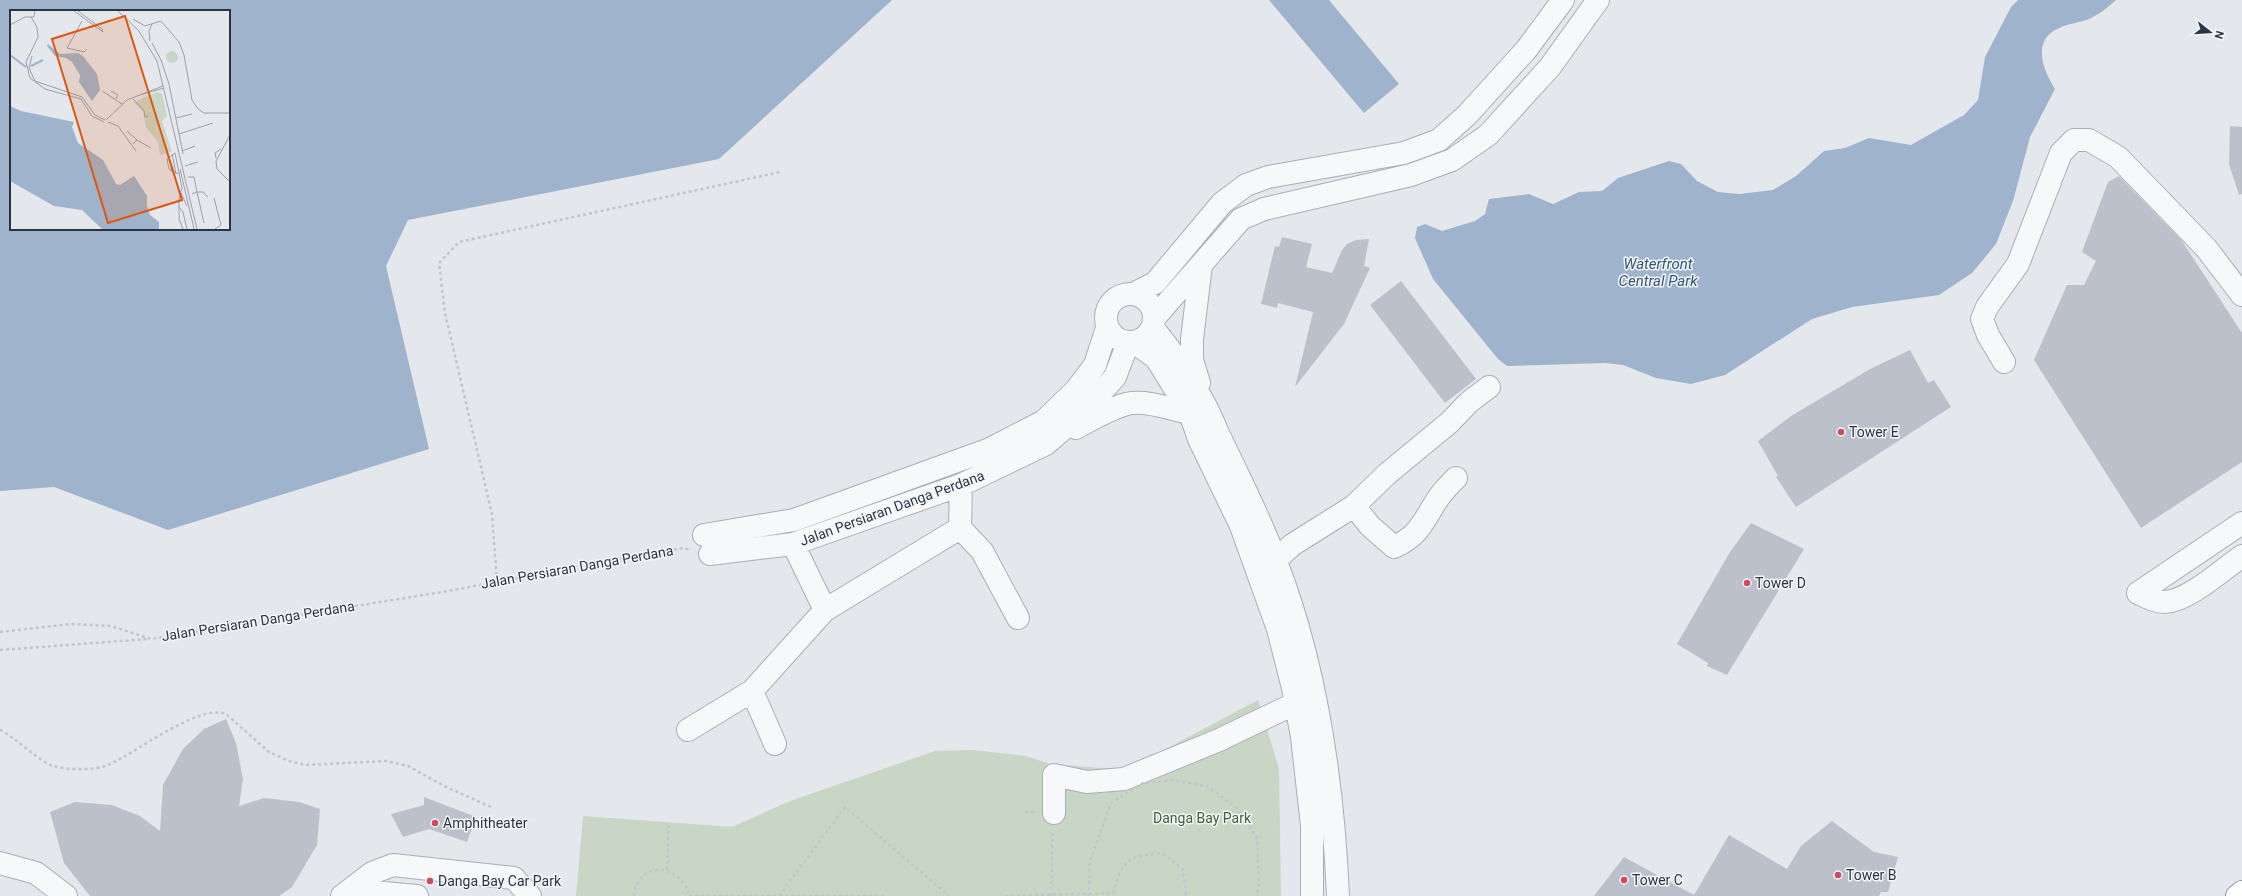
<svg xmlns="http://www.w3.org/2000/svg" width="2242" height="896" font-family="Roboto,sans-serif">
  <rect width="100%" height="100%" fill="#e4e7ec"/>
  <!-- green -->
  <path fill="#c9d6c5" d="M 1258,700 L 1279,768 L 1281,896 L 576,896 L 583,816 L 732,827 L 790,801 L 935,751 L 973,750 L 1026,756 L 1050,764 L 1126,770 Z"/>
  <!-- water -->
  <path fill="#9fb4cc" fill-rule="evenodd" d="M 0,0 L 892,0 L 719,159 L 408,220 L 386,266 L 429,449 L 168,530 L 54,487 L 0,491 ZM 11,11 L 229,11 L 229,229 L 11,229 Z
    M 1269,0 L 1329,0 L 1399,84 L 1364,113 Z
    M 2018,0 L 2116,0 C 2109,6 2100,14 2091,18 C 2081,23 2069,23 2059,28 C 2031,40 2043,70 2055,89 L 2030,137 L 2013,201 L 1996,244 L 1972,273 L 1939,295 L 1852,307 L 1812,319 L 1725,375 L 1691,384 L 1656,378 L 1623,365 L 1605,363 L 1507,366 L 1498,359 L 1433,279 L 1415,238 L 1417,227 L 1425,224 L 1442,231 L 1475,221 L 1485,214 L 1489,199 L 1529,194 L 1553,204 L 1579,192 L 1602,191 L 1618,178 L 1669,161 L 1681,164 L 1697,181 L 1718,192 L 1739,194 L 1773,190 L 1796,176 L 1824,151 L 1845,148 L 1869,138 L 1911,145 L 1964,115 L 1978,100 L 1985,57 L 2011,7 Z"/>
  <!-- building -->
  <path fill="#bbc0ca" d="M 2230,126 L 2242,127 L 2242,194 L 2239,195 L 2229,164 Z
    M 2119,176 L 2182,241 L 2242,333 L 2242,462 L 2141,528 L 2034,360 L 2067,285 L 2084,285 L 2096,261 L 2082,252 L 2108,182 Z
    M 1282,237 L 1312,244 L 1306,267 L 1332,273 L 1342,250 L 1347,244 L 1356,240 L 1369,239 L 1364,266 L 1370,268 L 1344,324 L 1295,387 L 1313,312 L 1278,303 L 1277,308 L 1261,304 L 1275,246 L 1279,247 Z
    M 1401,281 L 1476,379 L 1445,403 L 1370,305 Z
    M 1910,350 L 1928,383 L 1934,380 L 1951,407 L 1796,507 L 1776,477 L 1778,476 L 1758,441 L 1791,416 L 1870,369 Z
    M 1751,523 L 1804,549 L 1727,675 L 1707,666 L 1708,663 L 1677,644 L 1730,552 Z
    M 226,719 L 236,743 L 243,779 L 239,806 L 264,798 L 299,802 L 320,809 L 317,845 L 292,887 L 279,896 L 90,896 L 64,863 L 50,812 L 75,802 L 112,805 L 140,816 L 160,831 L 163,785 L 183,749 L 204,729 Z
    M 424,797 L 476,817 L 467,842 L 429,829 L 403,837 L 391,814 L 424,805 Z
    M 1832,821 L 1874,852 L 1898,857 L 1888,892 L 1881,892 L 1879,896 L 1594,896 L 1624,857 L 1694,895 L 1729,835 L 1787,869 L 1801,846 Z"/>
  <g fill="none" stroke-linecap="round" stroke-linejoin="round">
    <defs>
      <path id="minor" d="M1106 318a24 24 0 1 1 48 0a24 24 0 1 1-48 0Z
        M 1133,294 L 1155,283 L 1222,203 L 1246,185 L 1268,177 L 1404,153 L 1439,140 L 1467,115 L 1526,50 L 1563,0
        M 1155,317 L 1241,219 L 1264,209 L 1411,175 L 1452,160 L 1488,135 L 1550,67 L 1598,0
        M 1153,328 C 1172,351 1190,377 1204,403 C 1213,420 1220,439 1229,456 C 1245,490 1262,523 1275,559 C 1317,666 1333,782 1338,896
        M 1134,342 L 1156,358 L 1190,413 L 1199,439 L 1241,526 L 1278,629 L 1293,688 L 1302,737 L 1312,826 L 1312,896
        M 2004,362 L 1988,335 L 1982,319 L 1987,307 L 2018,264 L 2061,153 L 2074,140 L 2089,140 L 2118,157 L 2206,248 L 2242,295
        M 1199,383 L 1192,360 L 1192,339 L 1201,265
        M 1076,428 C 1091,420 1115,405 1132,403 C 1151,401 1172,410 1190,413
        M 961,485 L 960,528 L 982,551 L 1018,618
        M 1354,506 L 1370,526 L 1394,547 C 1421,535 1424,519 1439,497 C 1444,490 1450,484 1456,478
        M 2242,523 L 2138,593 C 2147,597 2155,602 2165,602 C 2188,601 2222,570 2242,556
        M 704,535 L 794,520 L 990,449 L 1044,421 L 1076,390 L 1095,365 L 1107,328
        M 793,544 L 825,610 L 960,528
        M 710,554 L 793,544 L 961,485 L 1046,444 L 1083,412 L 1115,377 L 1128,343
        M 1276,560 L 1292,545 L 1354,506 L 1387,474 L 1450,422 L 1469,402 L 1489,387
        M 752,691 L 775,744
        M 688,730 L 752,691 L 825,610
        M 1054,813 L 1054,775 L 1087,782 L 1124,779 L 1219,740 L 1296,703
        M 0,863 L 36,873 L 66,896
        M 350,890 L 417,896
        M 342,896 L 372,873 L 393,865 L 514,878 L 530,896"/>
      <path id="highway" d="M 2237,896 L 2242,892"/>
    </defs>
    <!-- minor casing -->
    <use href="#minor" stroke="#a9aeb7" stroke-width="24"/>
    <!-- highway casing -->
    <use href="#highway" stroke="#8b94a3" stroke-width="24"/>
    <!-- path -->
    <path stroke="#c2c5cb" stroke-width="2.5" stroke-dasharray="3 3" stroke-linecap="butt" d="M 497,581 L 492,514 L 445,313 L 439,263 L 459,242 L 780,172
      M 0,632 L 71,624 L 111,626 L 151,639 L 442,592 L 666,551 L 683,548 L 691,550
      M 0,650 L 148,639
      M 0,730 C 15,737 41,763 53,766 C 68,770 96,771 110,764 C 136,753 199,703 226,714 L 269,752 L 289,761 L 305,765 L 386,761 L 408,766 L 444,786 L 491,807
      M 1025,812 L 1034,812
      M 667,870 L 669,822
      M 634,896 C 637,861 681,861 689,896
      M 689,896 L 884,896
      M 779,896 L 845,807 L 949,896
      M 1005,896 L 1113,893 C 1123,858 1127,857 1162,853 L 1183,869 L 1186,896
      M 1051,896 L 1053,831"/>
    <!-- minor -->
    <use href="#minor" stroke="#f7f8fa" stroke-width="22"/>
    <!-- highway -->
    <use href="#highway" stroke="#fff" stroke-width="22"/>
    <!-- path-bridge -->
    <path stroke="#c2c5cb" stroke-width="2.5" stroke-dasharray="3 3" stroke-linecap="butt" d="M 1089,896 L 1090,861 L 1111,803 L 1143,783 L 1173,780 L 1207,786 L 1238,809 L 1257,838 L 1259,883 L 1257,896"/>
  </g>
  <!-- markers -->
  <g fill="#d1495b" stroke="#f4f6f9" stroke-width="1.5">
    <circle cx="1841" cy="432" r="4"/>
    <circle cx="1747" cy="583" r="4"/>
    <circle cx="435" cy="823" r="4"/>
    <circle cx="1838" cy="875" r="4"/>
    <circle cx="1624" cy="880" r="4"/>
    <circle cx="430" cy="881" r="4"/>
  </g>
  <g text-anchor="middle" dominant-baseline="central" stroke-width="3" stroke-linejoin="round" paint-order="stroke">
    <!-- poi labels -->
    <g font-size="14" fill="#2b3445" stroke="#f4f6f9" text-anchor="start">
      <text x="1849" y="432">Tower E</text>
      <text x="1755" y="583">Tower D</text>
      <text x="443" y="823">Amphitheater</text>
      <text x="1846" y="875">Tower B</text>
      <text x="1632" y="880">Tower C</text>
      <text x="438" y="881">Danga Bay Car Park</text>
    </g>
    <!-- street labels -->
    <g font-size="14" fill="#2b3445" stroke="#f4f6f9">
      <text transform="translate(892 508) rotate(-20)">Jalan Persiaran Danga Perdana</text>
      <text transform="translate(577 567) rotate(-10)">Jalan Persiaran Danga Perdana</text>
      <text transform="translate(258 621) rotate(-9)">Jalan Persiaran Danga Perdana</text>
    </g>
    <!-- park labels -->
    <g font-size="14" fill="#3f6138" stroke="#f4f6f9">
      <text x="1202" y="818">Danga Bay Park</text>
    </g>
    <!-- water labels -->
    <g font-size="15" font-style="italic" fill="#34527a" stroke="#f4f6f9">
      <text x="1658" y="264">Waterfront<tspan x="1658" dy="17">Central Park</tspan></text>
    </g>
  </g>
  <!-- overview -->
  <g transform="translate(10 10)">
    <rect width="220" height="220" fill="#e4e7ec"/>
    <path d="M156 47a6 6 0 1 1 12 0a6 6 0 1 1-12 0ZM 147,82 L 152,84 L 157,106 L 152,111 L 162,142 L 150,145 L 148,132 L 136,117 L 133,101 L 124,92 Z" fill="#c9d6c5"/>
    <path d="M 38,34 L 50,44 L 68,43 L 73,46 L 87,64 L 90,80 L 82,91 L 69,72 L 70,65 L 62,52 L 56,48 L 45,46 L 37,36 ZM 0,96 L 11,101 L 64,112 L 62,117 L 68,133 L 93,150 L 106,174 L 110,175 L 124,166 L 137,186 L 137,196 L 140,205 L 149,212 L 149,219 L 92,219 L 72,200 L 44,196 L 0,171 Z" fill="#9fb4cc"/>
    <path fill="none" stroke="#9fb4cc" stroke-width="2" d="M 0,45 L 16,57M 21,56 L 33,50"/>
    <path fill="none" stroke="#9a9fa9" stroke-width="1" d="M 64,1 L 93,22M 68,1 L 92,19 L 93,22M 108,1 L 129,21 L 147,51 L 187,219M 21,7 L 27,17 L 28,27 L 16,52 L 20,68 L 35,79 L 71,89 L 82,106 L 94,112M 123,9 L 135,16 L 151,11 L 169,32 L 174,45 L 182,90 L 188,99 L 194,103 L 220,103M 72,11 L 57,38 L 74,42 L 77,39M 0,15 L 15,7 L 24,7 L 25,1M 140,31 L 139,21 L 142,14M 142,33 L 151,50 L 159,74 L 173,144M 22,46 L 19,58 L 25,71 L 72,87 L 85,105 L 95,110M 92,81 L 112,94M 101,81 L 108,85 L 106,89M 133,84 L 154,78M 123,89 L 134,101 L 135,107 L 138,106M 166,108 L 182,104M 96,110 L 117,90 L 153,76M 98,112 L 108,116 L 126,141M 117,121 L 127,130 L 123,134M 169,124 L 203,113M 220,125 L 206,151 L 207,159 L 220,172M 127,130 L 141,138M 172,141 L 185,136M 165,143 L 172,178 L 169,189 L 169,209 L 173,219M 165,143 L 157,149 L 159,159 L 169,164M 162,144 L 166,164M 159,146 L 162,162M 206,148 L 205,143 L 211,139M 175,156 L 188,152M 170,159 L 184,219M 178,167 L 184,167 L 187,182 L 182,184M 171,183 L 177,196M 204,188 L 211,215 L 205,219M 169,197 L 173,202 L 177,219M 194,213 L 187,182 L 193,182 L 198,187"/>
    <path fill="#df570f" fill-opacity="0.15" stroke="#df570f" stroke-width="2" d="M 115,6 L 172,190 L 98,213 L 42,29 Z"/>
    <rect width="220" height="220" fill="none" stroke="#2b3445" stroke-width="2"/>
  </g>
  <!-- north arrow -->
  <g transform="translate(2210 32) rotate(107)" stroke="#f4f6f9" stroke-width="3" paint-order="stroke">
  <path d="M0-3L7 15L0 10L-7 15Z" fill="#2b3445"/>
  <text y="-6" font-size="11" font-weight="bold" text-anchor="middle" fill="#2b3445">N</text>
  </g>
</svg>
